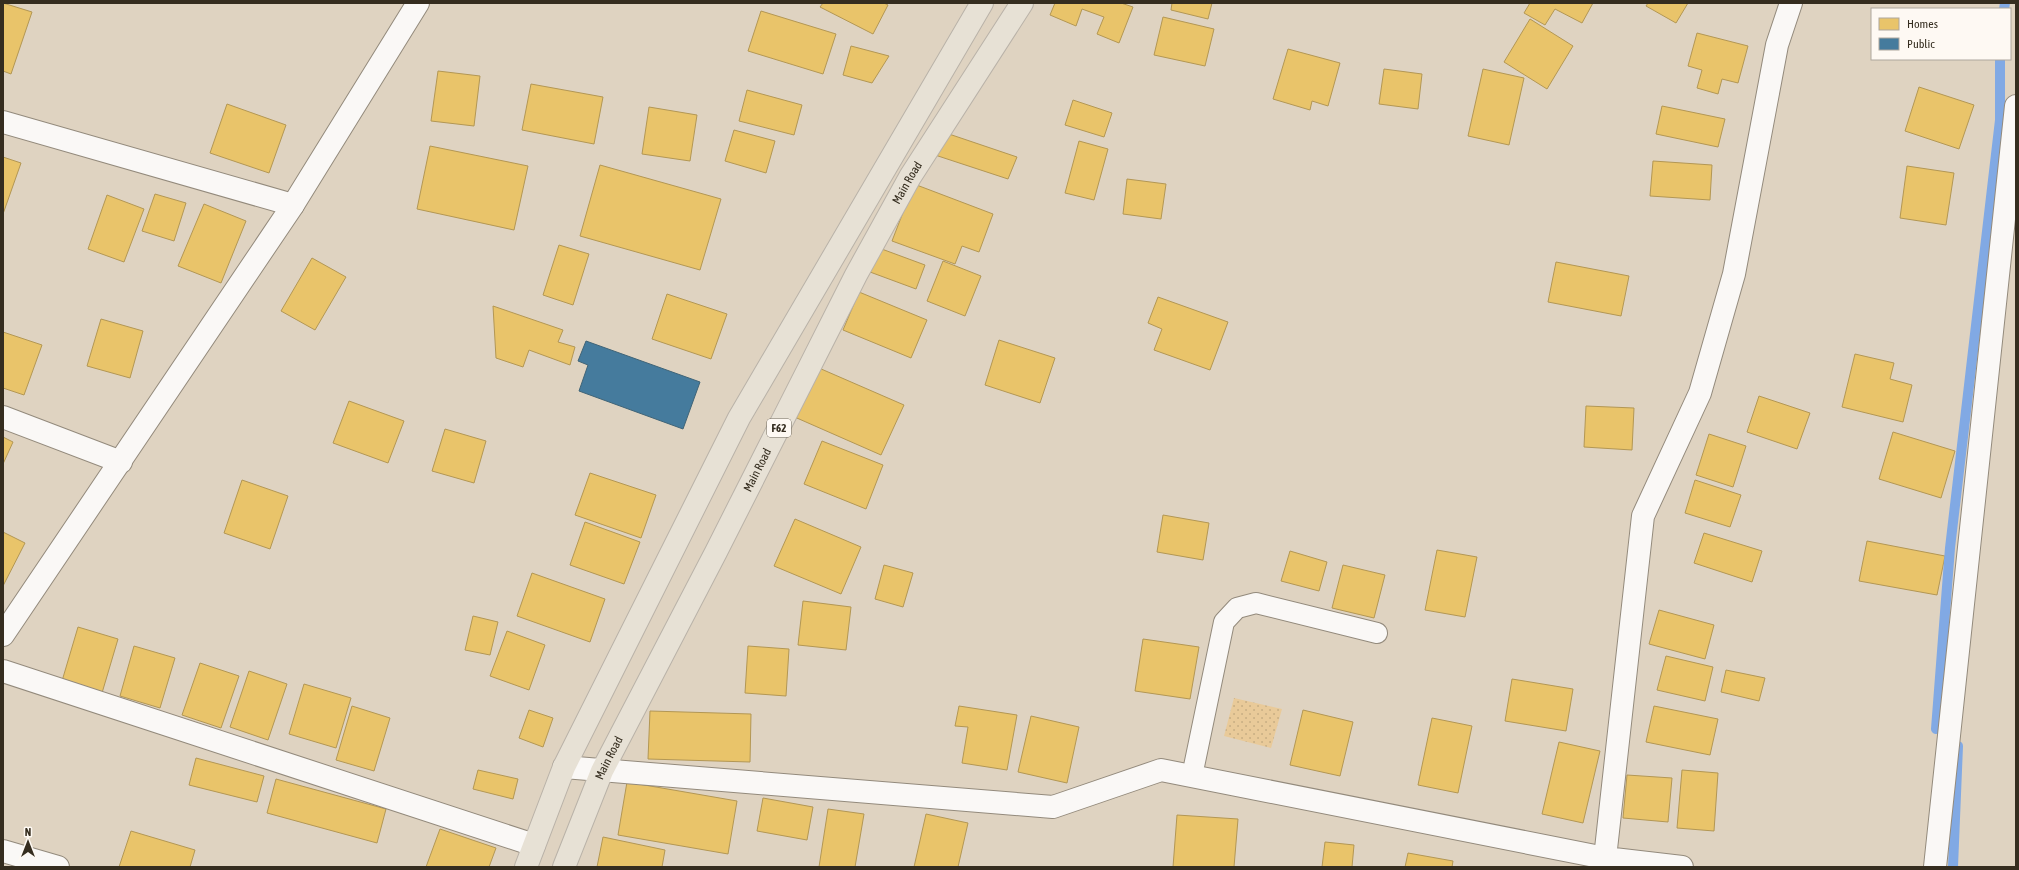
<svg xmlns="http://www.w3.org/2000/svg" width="2019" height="870" font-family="'Asap Condensed',sans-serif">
  <defs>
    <pattern id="park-dots" width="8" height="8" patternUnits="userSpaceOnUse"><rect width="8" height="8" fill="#e9ca99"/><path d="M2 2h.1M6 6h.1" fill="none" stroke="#c8ae83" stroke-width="1.8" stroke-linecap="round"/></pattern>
  </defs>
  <rect width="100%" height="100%" fill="#dfd3c1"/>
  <!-- park -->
  <path fill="url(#park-dots)" d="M 1234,698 L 1282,709 L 1271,748 L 1224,736 Z"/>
  <!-- homes -->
  <path fill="#e9c46a" stroke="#b39754" d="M 3,3 L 32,12 L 11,74 L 3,71 Z
    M 823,3 L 884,3 L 888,5 L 873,34 L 820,7 Z
    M 1055,3 L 1121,3 L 1133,7 L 1119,43 L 1097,34 L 1104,17 L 1082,9 L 1076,26 L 1050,15 Z
    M 1172,3 L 1212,3 L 1208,19 L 1171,10 Z
    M 1530,3 L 1593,3 L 1582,23 L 1555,9 L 1545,25 L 1524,13 Z
    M 1648,3 L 1688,3 L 1676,23 L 1646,6 Z
    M 761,11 L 836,34 L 823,74 L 748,51 Z
    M 1163,17 L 1214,29 L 1205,66 L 1154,55 Z
    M 1530,19 L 1573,46 L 1547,89 L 1504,62 Z
    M 1697,33 L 1748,46 L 1738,83 L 1722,79 L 1718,94 L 1697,88 L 1702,70 L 1688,66 Z
    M 851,46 L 889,56 L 872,83 L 843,75 Z
    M 1288,49 L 1340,63 L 1328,106 L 1312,101 L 1310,110 L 1273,99 Z
    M 1384,69 L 1422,74 L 1418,109 L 1379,104 Z
    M 1483,69 L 1524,78 L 1509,145 L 1468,136 Z
    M 438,71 L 480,76 L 474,126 L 431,121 Z
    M 531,84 L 603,97 L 594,144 L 522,130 Z
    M 1919,87 L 1974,105 L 1959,149 L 1905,131 Z
    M 747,90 L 802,105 L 794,135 L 739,121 Z
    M 1073,100 L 1112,113 L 1104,137 L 1065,125 Z
    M 227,104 L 286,125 L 269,173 L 210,153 Z
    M 1662,106 L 1725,119 L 1718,147 L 1656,134 Z
    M 649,107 L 697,115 L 690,161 L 642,154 Z
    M 734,130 L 775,141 L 766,173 L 725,161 Z
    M 943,132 L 1017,157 L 1008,179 L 935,155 Z
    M 1079,141 L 1108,149 L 1094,200 L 1065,193 Z
    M 430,146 L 528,166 L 514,230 L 417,209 Z
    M 3,157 L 21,163 L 3,214 Z
    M 1653,161 L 1712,165 L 1710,200 L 1650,196 Z
    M 600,165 L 721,199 L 700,270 L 580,236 Z
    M 1907,166 L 1954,173 L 1946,225 L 1900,218 Z
    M 1127,179 L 1166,184 L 1161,219 L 1123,214 Z
    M 914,184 L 993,214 L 979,252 L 962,246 L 955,264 L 892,241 Z
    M 155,194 L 186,203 L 174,241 L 142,231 Z
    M 107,195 L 144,209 L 124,262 L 88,249 Z
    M 204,204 L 246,221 L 221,283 L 178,266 Z
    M 559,245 L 589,254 L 573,305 L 543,295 Z
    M 879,248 L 925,265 L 916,289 L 870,272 Z
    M 312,258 L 346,277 L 315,330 L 281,311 Z
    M 943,261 L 981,276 L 965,316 L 927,301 Z
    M 1556,262 L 1629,276 L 1621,316 L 1548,302 Z
    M 859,292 L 927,320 L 911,358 L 843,330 Z
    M 667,294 L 727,314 L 711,359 L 652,339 Z
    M 1158,297 L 1228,322 L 1210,370 L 1154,350 L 1162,329 L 1148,323 Z
    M 493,306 L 563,330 L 558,342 L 575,347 L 570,365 L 529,350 L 523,367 L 496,358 Z
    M 101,319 L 143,331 L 130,378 L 87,366 Z
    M 3,332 L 42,345 L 24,395 L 3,388 Z
    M 999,340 L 1055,358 L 1040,403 L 985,385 Z
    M 1855,354 L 1894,363 L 1890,379 L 1912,385 L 1903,422 L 1842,407 Z
    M 812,365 L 904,405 L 881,455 L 790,415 Z
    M 1759,396 L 1810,413 L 1797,449 L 1747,432 Z
    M 349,401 L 404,421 L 388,463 L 333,443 Z
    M 1586,406 L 1634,408 L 1632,450 L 1584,447 Z
    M 445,429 L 486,441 L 474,483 L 432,471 Z
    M 1893,432 L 1955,451 L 1941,498 L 1879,479 Z
    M 1709,434 L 1746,446 L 1733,487 L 1696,475 Z
    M 3,437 L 13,442 L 3,464 Z
    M 822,441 L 883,465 L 866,509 L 804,484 Z
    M 590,473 L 656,495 L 641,538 L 575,515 Z
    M 242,480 L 288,496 L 270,549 L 224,533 Z
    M 1695,480 L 1741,495 L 1730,527 L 1685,513 Z
    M 1163,515 L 1209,523 L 1203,560 L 1157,552 Z
    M 795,519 L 861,547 L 841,594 L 774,566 Z
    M 585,522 L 640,542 L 624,584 L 570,565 Z
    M 3,532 L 25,543 L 3,586 Z
    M 1704,533 L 1762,551 L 1752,582 L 1694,563 Z
    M 1867,541 L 1945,556 L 1937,595 L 1859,581 Z
    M 1437,550 L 1477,557 L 1465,617 L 1425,610 Z
    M 1290,551 L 1327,562 L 1319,591 L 1281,581 Z
    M 884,565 L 913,573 L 903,607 L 875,599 Z
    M 1343,565 L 1385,575 L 1374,618 L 1332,608 Z
    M 532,573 L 605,599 L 590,642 L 517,616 Z
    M 803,601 L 851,607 L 846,650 L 798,645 Z
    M 1659,610 L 1714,625 L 1705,659 L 1649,644 Z
    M 473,616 L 498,622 L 490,655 L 465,650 Z
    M 78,627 L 118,639 L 102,693 L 62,681 Z
    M 507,631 L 545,645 L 529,690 L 490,676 Z
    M 1143,639 L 1199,647 L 1190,699 L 1135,691 Z
    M 134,646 L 175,658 L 160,708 L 120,696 Z
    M 748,646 L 789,649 L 786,696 L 745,693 Z
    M 1666,656 L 1713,667 L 1705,701 L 1657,690 Z
    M 200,663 L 239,676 L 221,728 L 182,715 Z
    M 1726,670 L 1765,678 L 1759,701 L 1721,692 Z
    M 249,671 L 287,684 L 268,740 L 230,727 Z
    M 1512,679 L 1573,689 L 1566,731 L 1505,721 Z
    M 304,684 L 351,698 L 336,748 L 289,734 Z
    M 352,706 L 390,718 L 374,771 L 336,760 Z
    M 959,706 L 1017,715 L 1007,770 L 962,763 L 968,727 L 955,726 Z
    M 1654,706 L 1718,719 L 1710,755 L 1646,742 Z
    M 529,710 L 553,718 L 543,747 L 519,738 Z
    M 1303,710 L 1353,722 L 1340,776 L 1290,765 Z
    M 650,711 L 751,714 L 750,762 L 648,759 Z
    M 1031,716 L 1079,727 L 1067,783 L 1018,772 Z
    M 1432,718 L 1472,726 L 1458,793 L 1418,785 Z
    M 1559,742 L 1600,751 L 1583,823 L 1542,814 Z
    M 196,758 L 264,776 L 257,802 L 189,785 Z
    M 478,770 L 518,779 L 513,799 L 473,789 Z
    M 1682,770 L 1718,773 L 1714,831 L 1677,828 Z
    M 1627,775 L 1672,778 L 1668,822 L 1623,818 Z
    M 276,779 L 386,809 L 377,843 L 267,813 Z
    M 627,782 L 737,801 L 728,854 L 618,835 Z
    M 763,798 L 813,807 L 807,840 L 757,831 Z
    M 828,809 L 864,814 L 855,867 L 819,867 Z
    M 926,814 L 968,823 L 958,867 L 914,867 Z
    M 1177,815 L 1238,819 L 1234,867 L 1173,867 Z
    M 440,829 L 496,848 L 489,867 L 426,867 Z
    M 131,831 L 195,850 L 190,867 L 119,867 Z
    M 603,837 L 665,850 L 662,867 L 597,867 Z
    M 1325,842 L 1354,845 L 1352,867 L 1322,867 Z
    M 1408,853 L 1453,861 L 1452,867 L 1405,867 Z"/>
  <!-- public -->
  <path fill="#457b9d" stroke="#406477" d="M 586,341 L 700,382 L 683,429 L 579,391 L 588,365 L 578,361 Z"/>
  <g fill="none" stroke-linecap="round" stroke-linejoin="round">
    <!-- stream -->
    <path stroke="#81a9e4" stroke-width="10" d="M 2004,9 L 2005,3
      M 1936,729 L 1950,548 L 2000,120 L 2000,59
      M 1953,867 L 1958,746"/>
    <defs>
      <path id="service" d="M 1192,776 L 1224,622 L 1237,608 L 1256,603 L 1377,633"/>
      <path id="minor" d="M 3,122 L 293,205
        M 3,417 L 121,462
        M 3,671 L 534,845
        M 564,767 L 1053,807 L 1161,770 L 1605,858 L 1682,867
        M 3,851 L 58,867
        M 1605,858 L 1643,516 L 1700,393 L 1734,274 L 1777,45 L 1791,3
        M 1935,867 L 2016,106"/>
      <path id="tertiary" d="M 3,635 L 293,205 L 418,3"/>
      <g id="primary">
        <path d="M 526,867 L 564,767 L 739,418 L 982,3"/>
        <path id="s1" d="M 564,867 L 602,771 L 716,552 L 856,275 L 910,177 L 1022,3"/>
      </g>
    </defs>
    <!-- service casing -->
    <use href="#service" stroke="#938a7c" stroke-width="22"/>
    <!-- minor casing -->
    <use href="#minor" stroke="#938a7c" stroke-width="24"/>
    <!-- tertiary casing -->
    <use href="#tertiary" stroke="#938a7c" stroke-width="24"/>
    <!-- primary casing -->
    <use href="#primary" stroke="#b9b2a8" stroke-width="24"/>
    <!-- service -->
    <use href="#service" stroke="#faf8f6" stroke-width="20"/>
    <!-- minor -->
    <use href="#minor" stroke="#faf8f6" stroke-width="22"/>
    <!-- tertiary -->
    <use href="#tertiary" stroke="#faf8f6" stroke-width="22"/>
    <!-- primary -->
    <use href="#primary" stroke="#e7e1d5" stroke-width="22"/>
  </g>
  <g text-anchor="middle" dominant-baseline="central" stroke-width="4" stroke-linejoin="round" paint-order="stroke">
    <!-- shield labels -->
    <rect fill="#fef9f3" stroke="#716a5f" stroke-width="1" x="767" y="419" width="24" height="18" rx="3"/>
    <g font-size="11" font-weight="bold" fill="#352d1f">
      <text x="779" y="428">F62</text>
    </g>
    <!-- street labels -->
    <g font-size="12" fill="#352d1f" stroke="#fef9f3">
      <text stroke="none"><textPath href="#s1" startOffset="766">Main Road</textPath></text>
      <text stroke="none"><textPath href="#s1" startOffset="442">Main Road</textPath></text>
      <text stroke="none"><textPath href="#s1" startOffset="118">Main Road</textPath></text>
    </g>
  </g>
  <!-- border -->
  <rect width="2019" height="870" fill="none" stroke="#352d1f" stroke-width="8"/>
  <!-- legend -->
  <rect x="1871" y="8" width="140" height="52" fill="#fef9f3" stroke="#aea79e"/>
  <rect x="1879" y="18" width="20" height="12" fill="#e9c46a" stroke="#aea79e"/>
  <text x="1907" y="28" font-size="12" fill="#352d1f">Homes</text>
  <rect x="1879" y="38" width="20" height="12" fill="#457b9d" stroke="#aea79e"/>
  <text x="1907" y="48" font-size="12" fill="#352d1f">Public</text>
  <!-- north arrow -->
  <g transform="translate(28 842)" stroke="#fef9f3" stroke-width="3" paint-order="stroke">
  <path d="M0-3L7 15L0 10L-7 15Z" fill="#352d1f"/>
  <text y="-6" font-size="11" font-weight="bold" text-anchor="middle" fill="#352d1f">N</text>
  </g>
</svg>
